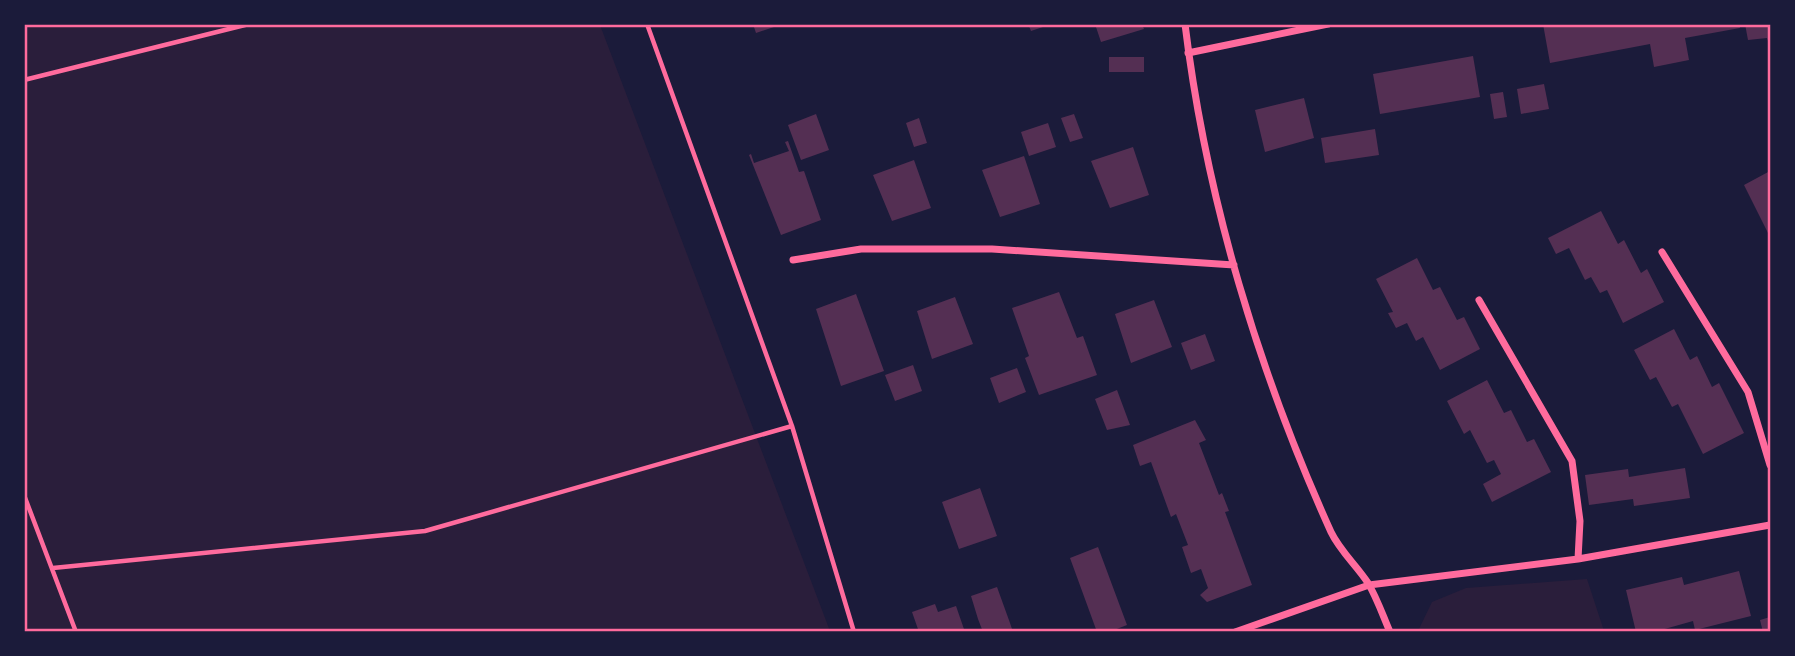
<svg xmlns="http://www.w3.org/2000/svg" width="1795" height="656" font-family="Quicksand,sans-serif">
  <rect width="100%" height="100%" fill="#1b1b3a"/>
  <!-- green -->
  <path fill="#2a1e3b" d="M 24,25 L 600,25 L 830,631 L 25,631 Z
    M 1587,579 L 1604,631 L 1418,631 L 1432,602 L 1466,588 Z"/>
  <!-- building -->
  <path fill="#542f53" d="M 753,24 L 780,24 L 780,25 L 756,33 Z
    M 1028,24 L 1049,24 L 1049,25 L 1031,31 Z
    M 1095,24 L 1142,24 L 1144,29 L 1101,42 Z
    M 1543,24 L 1739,24 L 1740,28 L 1685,38 L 1689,60 L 1654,67 L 1650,44 L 1550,63 Z
    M 1745,24 L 1770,24 L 1770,47 L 1767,38 L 1748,40 Z
    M 1473,56 L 1480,97 L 1380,114 L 1373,74 Z
    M 1109,57 L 1144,57 L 1144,72 L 1109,72 Z
    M 1544,84 L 1549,109 L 1521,114 L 1517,89 Z
    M 1503,92 L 1507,117 L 1494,119 L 1490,94 Z
    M 1304,98 L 1314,138 L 1265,152 L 1255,110 Z
    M 816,114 L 829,150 L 801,160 L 788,125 Z
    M 1074,114 L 1083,138 L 1070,142 L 1061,118 Z
    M 919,118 L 927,143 L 914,147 L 906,123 Z
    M 1048,123 L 1056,147 L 1029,156 L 1021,132 Z
    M 1375,129 L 1379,155 L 1325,163 L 1321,138 Z
    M 788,141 L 799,172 L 804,171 L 821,220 L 781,235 L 749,155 L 751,154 L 754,163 L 789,151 L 785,142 Z
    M 1133,147 L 1149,195 L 1110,208 L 1091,161 Z
    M 1024,156 L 1040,204 L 1000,217 L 982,170 Z
    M 914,160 L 931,208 L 892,221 L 873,175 Z
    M 1770,171 L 1770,237 L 1744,185 Z
    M 1601,211 L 1618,244 L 1624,240 L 1641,273 L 1647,269 L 1664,302 L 1623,323 L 1607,290 L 1600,293 L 1591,277 L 1585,280 L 1569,248 L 1556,254 L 1548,238 Z
    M 1417,258 L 1433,290 L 1440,287 L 1457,320 L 1464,317 L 1480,349 L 1440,370 L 1423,337 L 1416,341 L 1407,323 L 1396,328 L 1388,313 L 1393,312 L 1376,279 Z
    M 1059,292 L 1077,338 L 1083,336 L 1097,375 L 1039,395 L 1025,358 L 1029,356 L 1012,308 Z
    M 856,294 L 884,371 L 841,386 L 816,309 Z
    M 955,297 L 973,344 L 932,359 L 917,311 Z
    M 1154,300 L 1172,347 L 1131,363 L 1115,314 Z
    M 1674,329 L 1690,360 L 1697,356 L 1712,387 L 1719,383 L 1744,433 L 1703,454 L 1678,404 L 1672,407 L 1656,377 L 1650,380 L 1634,350 Z
    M 1205,334 L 1215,361 L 1191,370 L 1181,343 Z
    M 913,365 L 922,391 L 895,401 L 885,375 Z
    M 1017,368 L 1026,392 L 999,403 L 990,378 Z
    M 1487,380 L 1504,413 L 1511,410 L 1527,442 L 1534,439 L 1551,472 L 1492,502 L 1483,484 L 1501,474 L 1494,460 L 1487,463 L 1470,430 L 1464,434 L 1447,401 Z
    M 1117,390 L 1130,425 L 1107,430 L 1095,399 Z
    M 1195,420 L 1206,440 L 1199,443 L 1219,495 L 1222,493 L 1229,511 L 1225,512 L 1252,585 L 1207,602 L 1200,595 L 1208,588 L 1201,569 L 1191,573 L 1182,547 L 1188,545 L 1176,514 L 1171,517 L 1151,462 L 1140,466 L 1133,445 Z
    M 1685,468 L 1690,498 L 1634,506 L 1633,499 L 1589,505 L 1585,475 L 1628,469 L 1629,477 Z
    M 980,488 L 997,536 L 959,549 L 942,502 Z
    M 1098,547 L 1127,625 L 1109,632 L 1097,632 L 1070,558 Z
    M 1739,571 L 1751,616 L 1695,630 L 1693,621 L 1654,632 L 1636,632 L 1626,590 L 1682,577 L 1684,585 Z
    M 997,587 L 1010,623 L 1013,632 L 983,632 L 978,619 L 971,596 Z
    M 935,604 L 938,612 L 956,606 L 965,632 L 919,632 L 912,612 Z
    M 1770,617 L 1770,632 L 1763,632 L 1760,620 Z"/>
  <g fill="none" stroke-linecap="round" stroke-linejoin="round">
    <!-- path -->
    <path stroke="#ff6b9d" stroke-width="4.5" d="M 647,24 L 792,426 L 854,632
      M 24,80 L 249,24
      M 24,495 L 76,632
      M 53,568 L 425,531 L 792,426"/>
    <!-- minor -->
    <path stroke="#ff6b9d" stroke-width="7" d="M 1185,24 C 1206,198 1259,373 1331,532 C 1340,551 1357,566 1368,583 C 1377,598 1383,616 1390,632
      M 1188,53 L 1328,24
      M 1662,252 L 1748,392 L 1770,465
      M 793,260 L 861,249 L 992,249 L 1234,265
      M 1479,300 L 1572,461 L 1580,521 L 1578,559
      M 1235,632 L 1369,585 L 1578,559 L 1770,525"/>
  </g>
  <!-- border -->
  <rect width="1795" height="656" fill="none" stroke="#1b1b3a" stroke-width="52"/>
  <rect x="26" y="26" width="1743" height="604" fill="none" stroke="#ff6b9d" stroke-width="2.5"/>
</svg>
